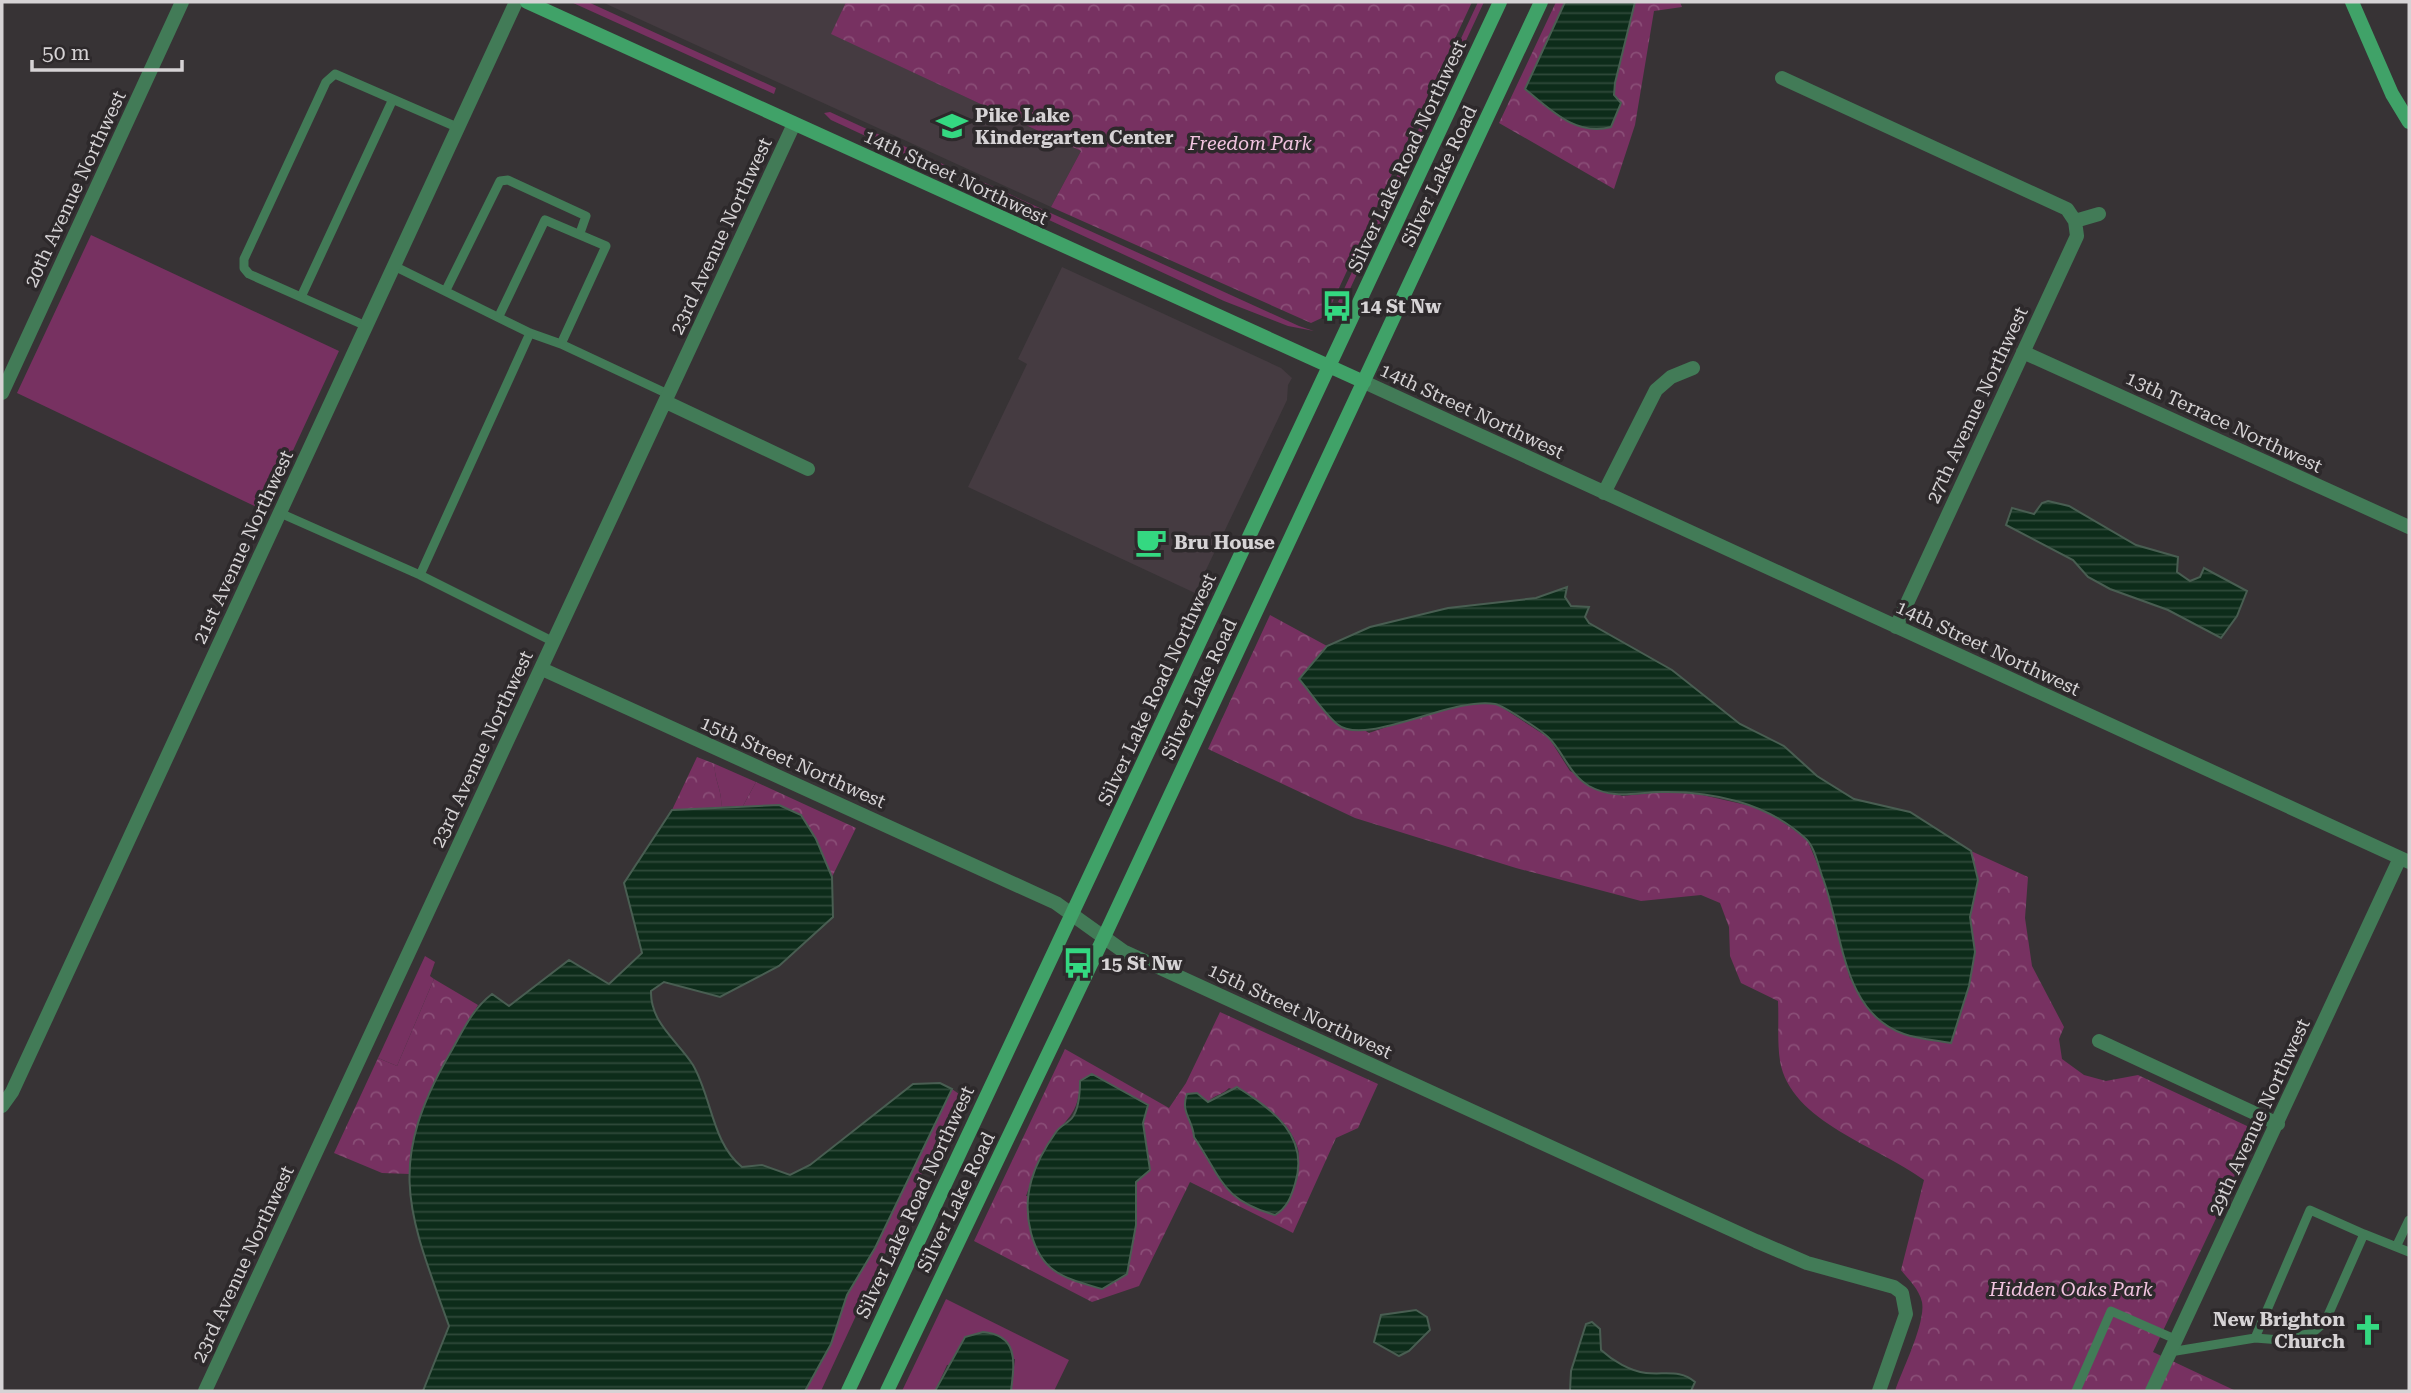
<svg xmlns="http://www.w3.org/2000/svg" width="2411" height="1393" font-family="'Roboto Serif',serif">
  <defs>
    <pattern id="forest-crowns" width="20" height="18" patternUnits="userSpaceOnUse" patternTransform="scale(1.75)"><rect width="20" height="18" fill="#773161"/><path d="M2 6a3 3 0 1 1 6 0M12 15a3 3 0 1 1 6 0" fill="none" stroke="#8a4e77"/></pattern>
    <pattern id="water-rules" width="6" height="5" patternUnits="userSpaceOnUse" patternTransform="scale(1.75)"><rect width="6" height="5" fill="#0d2c1a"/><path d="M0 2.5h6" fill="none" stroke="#304a3a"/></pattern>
  </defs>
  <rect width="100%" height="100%" fill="#373335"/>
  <!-- built -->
  <path fill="#453b41" d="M 602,2 L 846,2 L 832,34 L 1081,151 L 1051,207 Z
    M 1062,267 L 1281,368 L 1292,378 L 1288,385 L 1287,400 L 1195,593 L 968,487 L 1027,364 L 1018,359 Z"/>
  <!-- grass -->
  <path fill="#773161" d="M 571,2 L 588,2 L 776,88 L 774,94 Z
    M 1478,2 L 1484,2 L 1343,304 L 1338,302 Z
    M 830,112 L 945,165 L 939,170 L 831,120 L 824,113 Z
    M 965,174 L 1299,326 L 1314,331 L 1288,326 L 1224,301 L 965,181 Z
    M 91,235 L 339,351 L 265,511 L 17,393 Z
    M 715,764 L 756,782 L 743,806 L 721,807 C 723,791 713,778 715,764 Z
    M 425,956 L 435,962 L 430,976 L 434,979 L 397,1066 L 378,1058 Z
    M 952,1089 L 959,1094 L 821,1391 L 805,1391 L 831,1344 L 847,1295 L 875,1248 Z
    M 946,1299 L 1069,1360 L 1054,1391 L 1011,1391 L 1015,1359 L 947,1365 L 935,1391 L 902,1391 Z"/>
  <!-- forest -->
  <path fill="url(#forest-crowns)" fill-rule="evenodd" d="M 846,2 L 1472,2 L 1326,316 L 1311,323 L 1051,207 L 1081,151 L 831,34 Z
    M 1556,2 L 1565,2 L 1525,89 L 1621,103 L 1614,95 L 1615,83 L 1635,2 L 1680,2 L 1682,7 L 1654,11 L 1635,125 L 1614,189 L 1499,123 Z
    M 1270,615 L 1327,646 L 1300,679 L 1316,699 L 1369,733 L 1436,710 L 1470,704 L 1497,704 L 1549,738 L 1570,771 L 1622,796 L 1661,792 L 1698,794 L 1764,809 L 1807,839 L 1826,885 L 1850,979 L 1950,1043 L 1969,986 L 1975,952 L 1970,917 L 1978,880 L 1971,851 L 2028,877 L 2025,918 L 2032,966 L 2064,1027 L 2059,1039 L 2062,1059 L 2084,1075 L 2106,1081 L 2138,1075 L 2247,1126 L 2253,1140 L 2153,1352 L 2236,1391 L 1895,1391 C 1902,1370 1926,1323 1922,1302 C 1919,1289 1909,1280 1901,1270 L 1924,1180 C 1880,1147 1790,1122 1780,1061 C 1777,1042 1779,1021 1778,1001 L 1741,983 L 1730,956 L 1729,927 L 1720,903 L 1701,895 L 1641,901 L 1516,868 L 1355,818 L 1208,749 Z
    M 697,757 L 715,764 C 713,778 723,791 721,807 L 672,810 Z
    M 756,782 L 856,828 L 832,877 L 816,839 L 743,806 Z
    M 434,979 L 478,1005 C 446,1060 412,1110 410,1174 L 382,1173 L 334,1153 L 378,1058 L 397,1066 Z
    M 1220,1012 L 1378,1084 L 1358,1128 L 1336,1138 L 1293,1233 L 1190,1182 L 1139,1286 L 1092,1302 L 974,1241 L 1065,1049 L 1169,1108 L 1186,1083 ZM 1080,1081 L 1124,1092 L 1148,1105 L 1143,1123 L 1135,1196 L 1026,1196 C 1033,1178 1039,1160 1049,1144 C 1065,1117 1079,1117 1080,1081 ZM 1229,1088 C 1257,1099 1289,1118 1298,1149 C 1300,1155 1297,1164 1297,1171 L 1224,1186 C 1208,1154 1176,1132 1210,1100 C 1216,1095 1223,1094 1229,1088 Z"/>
  <!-- water -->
  <path fill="url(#water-rules)" stroke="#495e52" stroke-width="2" d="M 1565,2 L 1635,2 L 1615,83 L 1614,95 L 1621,103 L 1611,127 C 1576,137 1550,109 1525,89 Z
    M 2048,501 L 2069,506 L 2136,545 L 2178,557 L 2177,572 L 2190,581 L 2200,577 L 2204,568 L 2247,591 L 2237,616 L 2221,638 L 2168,610 L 2110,589 L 2088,577 L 2073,560 L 2006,525 L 2012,508 L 2034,514 L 2042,503 Z
    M 1567,587 L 1565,597 L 1571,606 L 1589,607 L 1585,617 L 1589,623 L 1672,670 L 1740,724 L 1784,746 L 1817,776 L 1854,799 L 1910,812 L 1971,851 L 1978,880 L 1970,917 L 1975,952 L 1969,986 L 1951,1043 C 1935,1040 1918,1039 1904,1034 C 1840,1012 1843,928 1822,876 C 1818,865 1814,845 1805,838 C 1767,803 1712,791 1662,792 C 1636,792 1614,800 1589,786 C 1569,774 1564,753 1549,738 C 1542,731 1504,706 1495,704 C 1452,696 1365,748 1337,724 C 1323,712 1311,693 1299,679 L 1327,646 L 1370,627 L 1448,608 L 1536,598 Z
    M 779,805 L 801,815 L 816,839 L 832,877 L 833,917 L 779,966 L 720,997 L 664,982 L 651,991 C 650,1023 678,1041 693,1065 C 712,1098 712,1143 742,1167 L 762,1165 L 790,1175 L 810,1165 L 913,1084 L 940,1083 L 952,1089 L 875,1248 L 847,1295 L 831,1344 L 805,1391 L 423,1391 L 449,1326 C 409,1213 385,1167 449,1055 C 462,1033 471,1010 492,994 L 509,1006 L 569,960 L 609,984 L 642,953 L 624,883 L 672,810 Z
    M 1092,1074 L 1148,1105 L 1143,1123 L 1150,1170 L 1136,1182 L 1136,1225 L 1127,1274 L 1102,1289 C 1065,1278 1042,1274 1031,1233 C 1021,1195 1034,1163 1056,1132 C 1060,1126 1068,1123 1072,1118 C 1079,1109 1080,1091 1080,1081 Z
    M 1237,1087 C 1273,1110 1310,1136 1295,1184 C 1291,1197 1287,1208 1275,1215 C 1221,1199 1223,1180 1194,1137 C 1193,1120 1180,1112 1187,1094 L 1197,1093 L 1208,1102 Z
    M 1416,1310 L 1427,1317 L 1430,1330 L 1409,1351 L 1399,1356 L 1374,1342 L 1381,1315 Z
    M 1592,1322 L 1600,1329 L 1601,1350 C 1613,1361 1630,1371 1646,1373 C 1664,1375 1681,1369 1695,1382 L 1691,1391 L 1570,1391 L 1571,1371 L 1586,1324 Z
    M 983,1332 C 1020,1335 1014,1365 1011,1391 L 935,1391 L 965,1337 Z"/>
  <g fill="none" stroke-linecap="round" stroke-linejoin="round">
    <!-- lane -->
    <path stroke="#427b57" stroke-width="9" d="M 394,266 L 530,333 L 561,344 L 670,395
      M 446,290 L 500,181 L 508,180 L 586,216 L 580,233
      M 301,297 L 393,99
      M 499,316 L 545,220 L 606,246 L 561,344
      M 366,326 L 249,274 L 244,268 L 244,259 L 326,82 L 335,74 L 459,128
      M 280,513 L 420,575 L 554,642
      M 420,575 L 530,333
      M 2364,1234 L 2409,1252
      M 2397,1245 L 2409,1220
      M 2170,1352 L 2255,1338 L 2281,1340 L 2312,1333 L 2325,1322 L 2364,1234 L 2310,1210 L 2255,1338
      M 2076,1391 L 2111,1311 L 2175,1339"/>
    <!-- street -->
    <path stroke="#427b57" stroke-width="14" d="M 1782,78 L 2067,209 L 2075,221
      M 2023,352 L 2409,527
      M 1364,382 L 2409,862
      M 2,393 L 182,2
      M 666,402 L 808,469
      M 1604,493 L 1656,390 L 1671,377 L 1693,368
      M 1896,627 L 2077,236 L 2075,221 L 2099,214
      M 542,669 L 1056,903 L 1123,951 L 1756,1241 L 1807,1263 L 1894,1287 L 1902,1293 L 1906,1314 L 1879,1391
      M 2099,1041 L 2278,1124
      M 2,1106 L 12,1092 L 516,2
      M 205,1391 L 794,124
      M 2152,1391 L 2400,858"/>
    <!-- secondary -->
    <path stroke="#40a268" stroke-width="14" d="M 527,2 L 1364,382
      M 2352,2 L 2392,94 L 2409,122
      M 848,1391 L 1500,2
      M 887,1391 L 1103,939 L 1541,2"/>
  </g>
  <!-- icons -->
  <defs>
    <symbol id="school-bare" viewBox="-9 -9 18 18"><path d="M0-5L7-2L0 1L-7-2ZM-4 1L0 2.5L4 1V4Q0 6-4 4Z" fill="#34d881" stroke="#2d292b" stroke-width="2.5" paint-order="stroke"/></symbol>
    <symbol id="bus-bare" viewBox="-9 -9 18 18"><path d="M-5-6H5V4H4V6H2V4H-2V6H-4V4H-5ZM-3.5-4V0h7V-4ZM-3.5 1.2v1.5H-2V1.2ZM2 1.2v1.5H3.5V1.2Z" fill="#34d881" stroke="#2d292b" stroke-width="2.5" paint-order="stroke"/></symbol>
    <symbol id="cafe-bare" viewBox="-9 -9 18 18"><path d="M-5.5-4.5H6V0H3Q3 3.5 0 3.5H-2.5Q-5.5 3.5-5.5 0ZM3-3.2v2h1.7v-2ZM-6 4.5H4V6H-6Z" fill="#34d881" stroke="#2d292b" stroke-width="2.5" paint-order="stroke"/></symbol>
    <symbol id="church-bare" viewBox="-9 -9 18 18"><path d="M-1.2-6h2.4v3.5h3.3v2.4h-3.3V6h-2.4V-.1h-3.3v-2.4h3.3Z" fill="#34d881" stroke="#2d292b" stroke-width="2.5" paint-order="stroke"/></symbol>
  </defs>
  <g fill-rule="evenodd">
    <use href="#school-bare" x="930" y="104" width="44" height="44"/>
    <use href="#bus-bare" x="1315" y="284" width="44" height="44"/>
    <use href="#cafe-bare" x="1129" y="520" width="44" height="44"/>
    <use href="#bus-bare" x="1056" y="941" width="44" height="44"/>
    <use href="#church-bare" x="2346" y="1308" width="44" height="44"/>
  </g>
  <g text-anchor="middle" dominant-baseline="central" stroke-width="7" stroke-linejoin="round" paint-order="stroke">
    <!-- poi labels -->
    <g font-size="19" font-weight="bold" fill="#d6d3d5" stroke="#2d292b" text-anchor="start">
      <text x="975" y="115">Pike Lake<tspan x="975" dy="22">Kindergarten Center</tspan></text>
      <text x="1360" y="306">14 St Nw</text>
      <text x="1174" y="542">Bru House</text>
      <text x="1101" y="963">15 St Nw</text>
      <text x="2345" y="1319" text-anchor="end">New Brighton<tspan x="2345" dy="22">Church</tspan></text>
    </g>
    <!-- park labels -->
    <g font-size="19" font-style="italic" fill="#f2c4e0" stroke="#2d292b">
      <text x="1250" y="143">Freedom Park</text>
      <text x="2071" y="1289">Hidden Oaks Park</text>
    </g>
    <!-- street labels -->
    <g font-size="19" fill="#d6d3d5" stroke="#2d292b">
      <text transform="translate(1407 156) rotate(-65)">Silver Lake Road Northwest</text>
      <text transform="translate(1439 176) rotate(-65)">Silver Lake Road</text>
      <text transform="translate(956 177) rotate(25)">14th Street Northwest</text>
      <text transform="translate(75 189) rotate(-65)">20th Avenue Northwest</text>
      <text transform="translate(721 236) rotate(-65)">23rd Avenue Northwest</text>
      <text transform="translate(1977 405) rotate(-65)">27th Avenue Northwest</text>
      <text transform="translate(1472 411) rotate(25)">14th Street Northwest</text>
      <text transform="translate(2224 422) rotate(25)">13th Terrace Northwest</text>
      <text transform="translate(243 547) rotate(-65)">21st Avenue Northwest</text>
      <text transform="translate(1988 648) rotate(25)">14th Street Northwest</text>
      <text transform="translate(1157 689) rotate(-65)">Silver Lake Road Northwest</text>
      <text transform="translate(1199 689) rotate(-65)">Silver Lake Road</text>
      <text transform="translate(482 749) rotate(-65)">23rd Avenue Northwest</text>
      <text transform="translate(793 762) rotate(24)">15th Street Northwest</text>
      <text transform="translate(1300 1011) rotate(25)">15th Street Northwest</text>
      <text transform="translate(2259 1117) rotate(-65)">29th Avenue Northwest</text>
      <text transform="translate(915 1202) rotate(-65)">Silver Lake Road Northwest</text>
      <text transform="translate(956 1202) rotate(-64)">Silver Lake Road</text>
      <text transform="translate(243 1264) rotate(-65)">23rd Avenue Northwest</text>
    </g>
  </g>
  <!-- border -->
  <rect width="2411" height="1393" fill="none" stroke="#d6d3d5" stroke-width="7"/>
  <!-- scale -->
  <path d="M32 60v10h150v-10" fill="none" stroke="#d6d3d5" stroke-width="3.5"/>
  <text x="42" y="60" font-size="21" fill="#d6d3d5" stroke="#2d292b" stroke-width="5" paint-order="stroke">50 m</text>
</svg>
